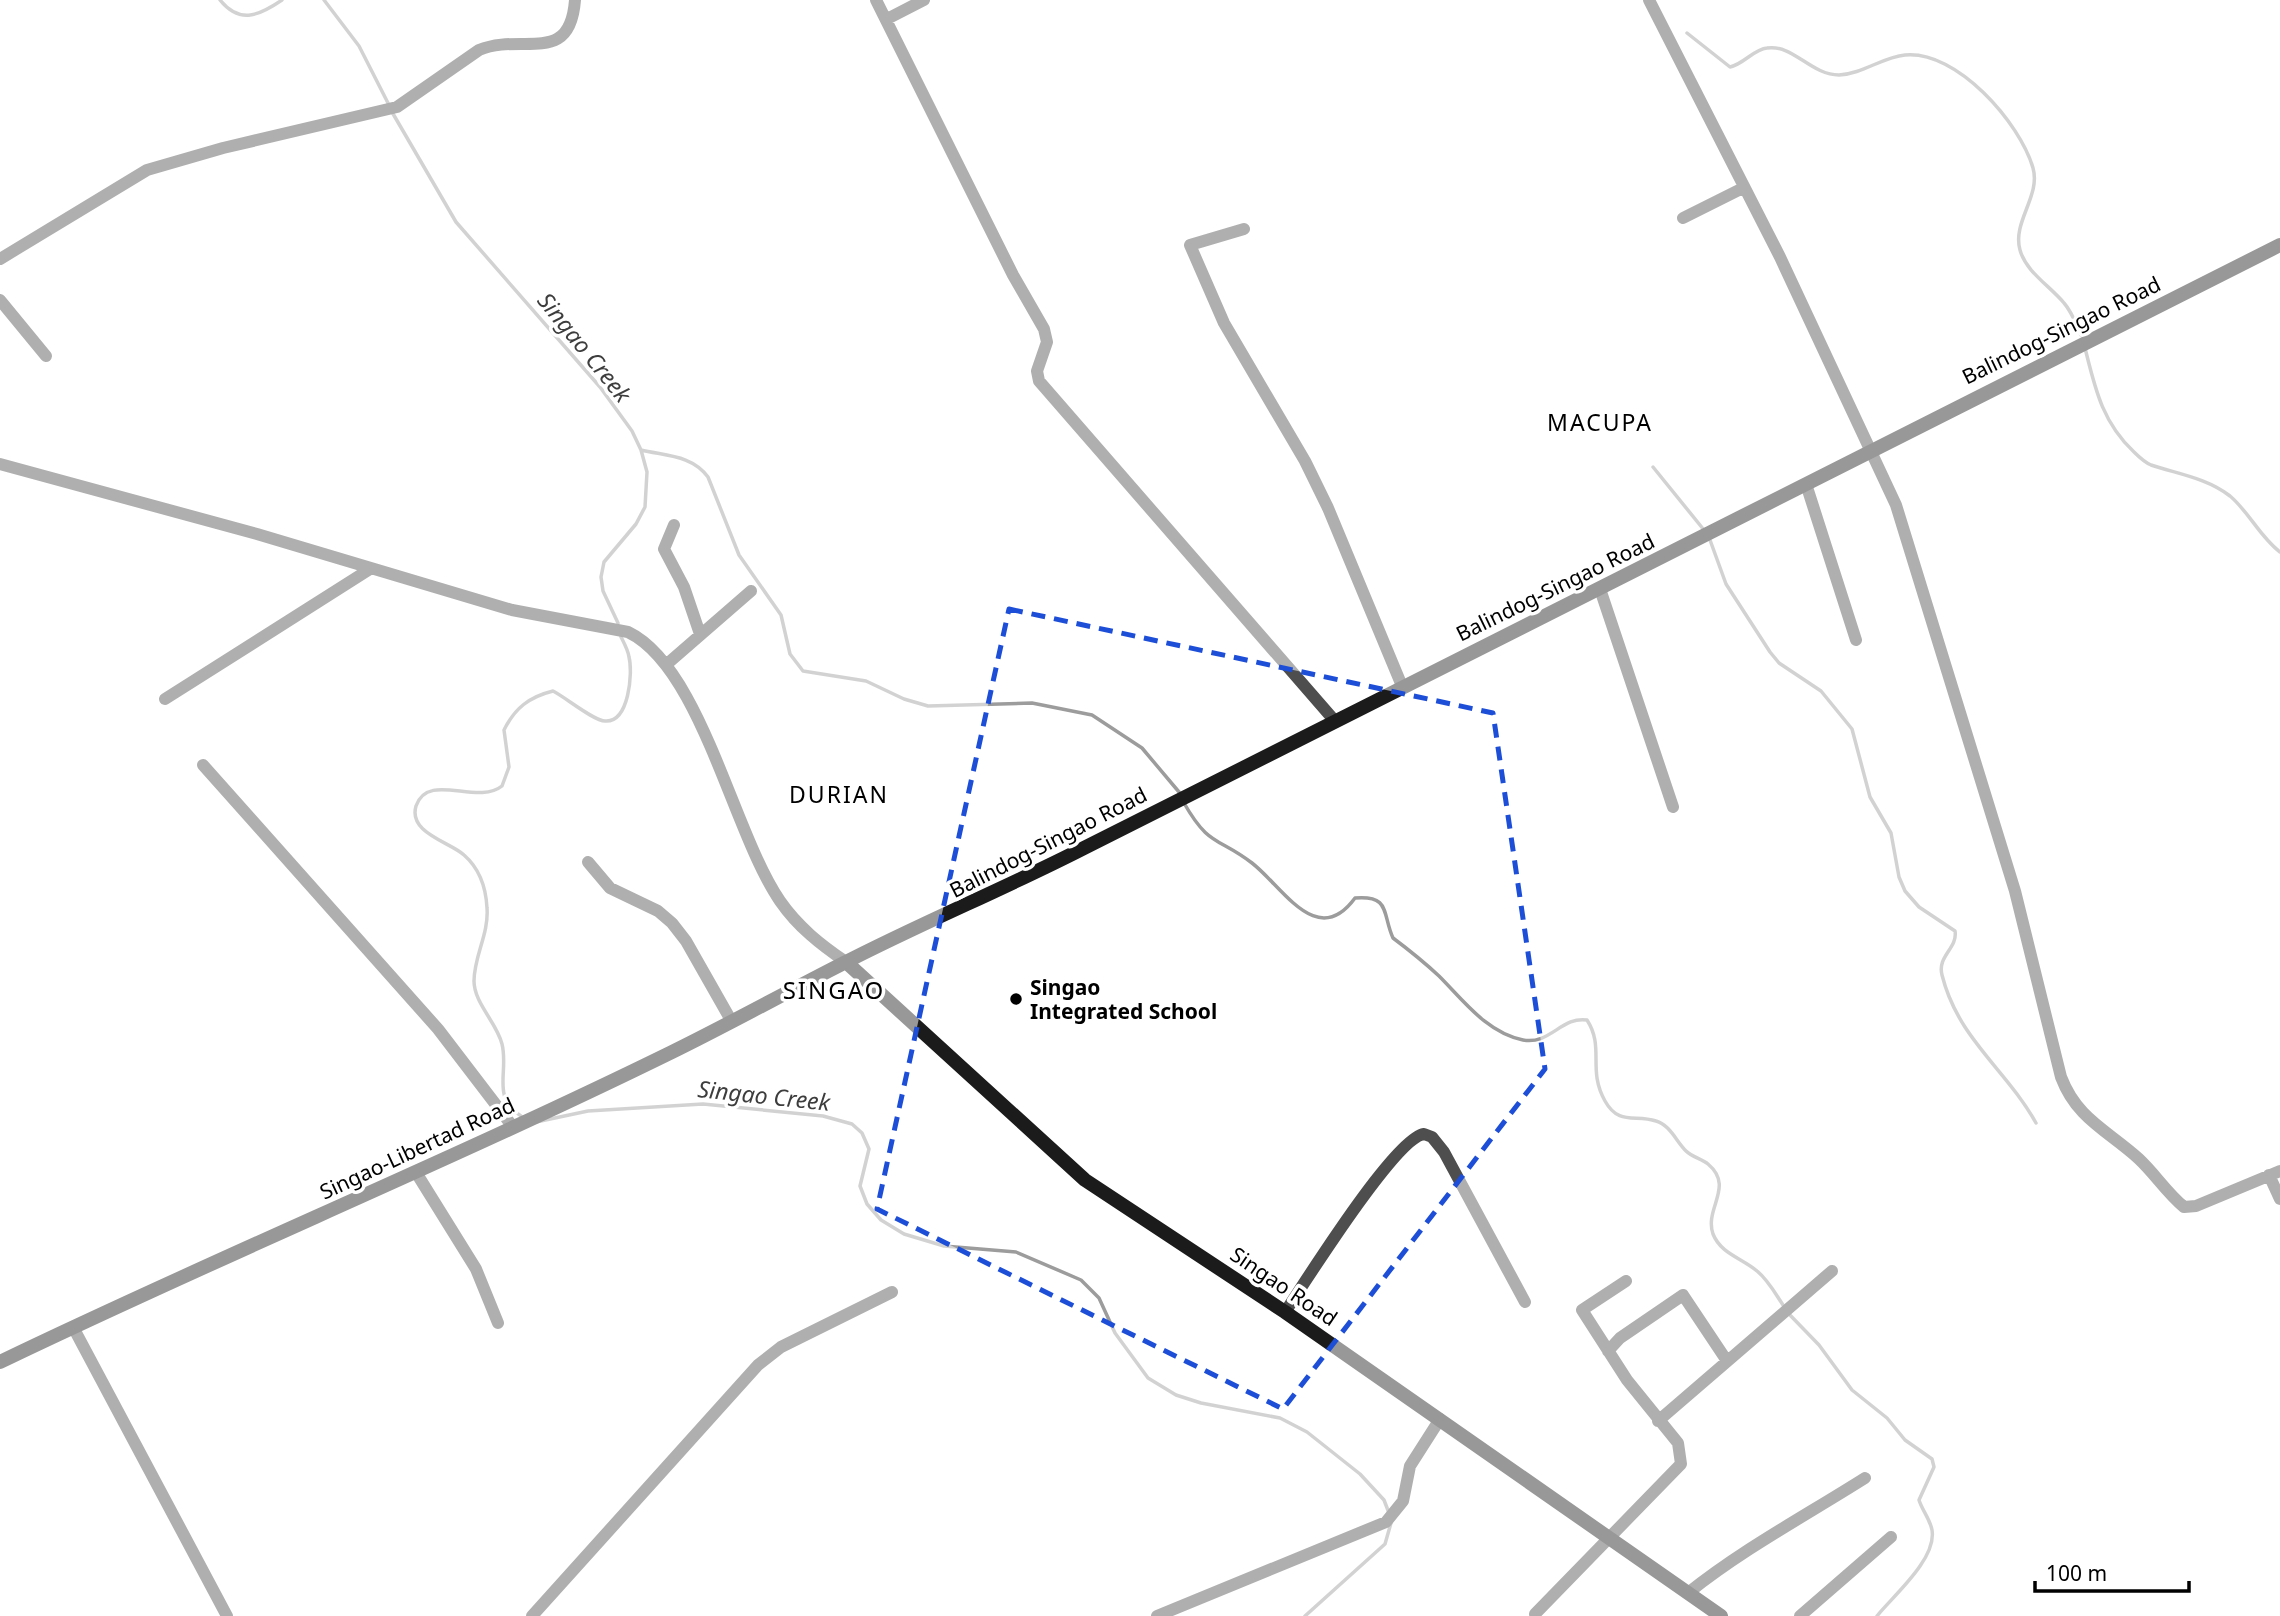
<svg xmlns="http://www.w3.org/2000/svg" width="2280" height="1616" font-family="'Noto Sans',sans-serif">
  <rect width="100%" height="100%" fill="#fff"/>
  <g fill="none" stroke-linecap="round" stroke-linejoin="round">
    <!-- stream -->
    <path stroke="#9c9c9c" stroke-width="3.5" d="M 220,0 C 240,25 260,15 282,0
      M 324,0 L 359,46 L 389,105
      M 1687,33 L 1730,67 C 1744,64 1754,49 1767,48 C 1793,44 1811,75 1839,75 C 1862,74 1883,57 1905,55 C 1957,50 2020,123 2033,168 C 2041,196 2012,222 2020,250 C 2026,272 2050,286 2064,303 C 2072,312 2076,324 2081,335
      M 392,112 L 456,222 L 600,387 L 632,431 L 641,450 L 647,472 L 645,507 L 636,524 L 604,562 L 601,577 L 603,591 L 618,623
      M 2085,348 C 2095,388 2102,422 2134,452 C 2139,457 2144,462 2151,465 C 2178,474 2207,478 2230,496 C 2249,512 2260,537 2280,552
      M 641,450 C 666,456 692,455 708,477 L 739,555 L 781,615 L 790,654 L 803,671 L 866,681 L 904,699 L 928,706 L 1032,703 L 1092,715 L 1142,748 L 1179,792
      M 1653,467 L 1704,530
      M 1710,540 L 1726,584 L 1770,652 L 1779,663 L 1821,691 L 1852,729 L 1870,797 L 1891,833 L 1899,877 L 1905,891 L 1919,907 L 1955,931 C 1958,948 1937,956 1942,975 C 1958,1039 2006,1069 2036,1123
      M 1184,803 C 1209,847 1218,837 1252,863 C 1283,887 1317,950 1355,898 C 1391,895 1382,914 1393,938 C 1409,950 1424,962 1439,976 C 1463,1000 1487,1033 1523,1040 C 1550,1045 1562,1016 1587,1020 C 1605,1048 1587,1069 1605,1101 C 1619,1126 1635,1114 1656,1121 C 1670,1125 1676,1141 1686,1151 C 1692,1157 1702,1159 1708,1164 C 1735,1187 1704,1208 1713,1234 C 1721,1254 1742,1258 1757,1271 C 1768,1280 1775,1293 1783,1305
      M 521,1116 C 491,1097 509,1072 502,1044 C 497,1023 474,1003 474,981 C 474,956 489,934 487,908 C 486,888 480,869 464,855 C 450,842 408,833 416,806 C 428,771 477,806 502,786 L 509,767 L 504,730 C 515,708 529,697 553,691 C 565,697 594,721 605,721 C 629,723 633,673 629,657 C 628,650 624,643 621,637
      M 536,1122 L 588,1111 L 703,1104 L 823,1116 L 852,1124 L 862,1133 L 869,1149 L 860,1186 L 867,1204 L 881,1220 L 904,1234 L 944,1246 L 1016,1252 L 1081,1280 L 1099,1298 L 1115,1333 L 1148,1378 L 1176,1395 L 1201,1403 L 1280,1418 L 1307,1432 L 1360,1474 L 1384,1500 L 1389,1513
      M 1788,1313 L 1819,1345 L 1852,1390 L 1887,1418 L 1905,1440 L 1932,1459 L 1934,1467 L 1919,1500 C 1922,1510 1930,1519 1932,1530 C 1937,1559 1893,1596 1877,1616
      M 1305,1616 L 1385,1544 L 1391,1523"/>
    <!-- street -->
    <path stroke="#4e4e4e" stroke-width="12" d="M 876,0 L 1013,275 L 1044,329 L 1047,342 L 1037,371 L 1039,381 L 1334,720
      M 1649,0 L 1780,257 L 1896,505 L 2015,891 L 2061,1077 C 2077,1119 2107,1130 2139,1159 C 2155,1174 2167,1193 2184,1207 L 2196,1206 L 2280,1171
      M 887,19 L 924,0
      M 1683,218 L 1743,188
      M 1244,229 L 1190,245 L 1224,323 L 1305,461 L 1328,508 L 1402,686
      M 0,259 L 147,170 L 223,148 L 397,107 L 479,50 C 522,32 570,67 575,0
      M 0,300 L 46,356
      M 0,464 L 257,534 L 512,610 L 628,632 C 701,667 733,833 780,901 C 798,927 821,945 846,962
      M 1806,484 L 1856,640
      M 674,525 L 664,549 L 684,587 L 700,634
      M 1600,589 L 1673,807
      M 667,664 L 751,591
      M 165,699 L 370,569
      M 203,765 L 438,1029 L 513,1127
      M 588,862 L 610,888 L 658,911 L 672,923 L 686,941 L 732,1022
      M 417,1174 L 476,1269 L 498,1323
      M 2269,1175 L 2280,1199
      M 1285,1312 C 1306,1281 1395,1138 1424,1134 L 1432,1137 L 1444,1152 L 1525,1302
      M 73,1327 L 227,1616
      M 1608,1351 L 1620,1338 L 1683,1295 L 1727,1361
      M 1658,1421 L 1832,1271
      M 1688,1593 C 1743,1549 1805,1516 1865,1478
      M 1535,1614 L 1681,1464 L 1678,1443 L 1627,1380 L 1582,1310 L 1626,1281
      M 532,1616 L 758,1365 L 781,1347 L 892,1292
      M 1157,1616 L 1386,1522 L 1403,1501 L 1410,1466 L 1440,1419
      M 1800,1616 L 1891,1537"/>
    <!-- secondary -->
    <path stroke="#1b1b1b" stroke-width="14" d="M 846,962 L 1085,1180 L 1285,1312 L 1721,1616
      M 0,1362 C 222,1255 450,1161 672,1052 C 729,1024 785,993 842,964 C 921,923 1004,889 1084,848 C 1483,648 1880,445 2280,245"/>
  </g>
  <!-- marked area -->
  <path d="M0 0H2280V1616H0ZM 1009,609 L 1493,713 L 1545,1069 L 1283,1409 L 877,1209 Z" fill="#fff" fill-opacity=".55" fill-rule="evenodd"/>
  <path fill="none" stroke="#1d4ed8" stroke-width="5" stroke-dasharray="14 9" stroke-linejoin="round" d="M 1009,609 L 1493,713 L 1545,1069 L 1283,1409 L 877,1209 Z"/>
  <!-- markers -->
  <circle fill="#000" stroke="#fff" stroke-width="2.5" cx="1016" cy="999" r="7"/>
  <g text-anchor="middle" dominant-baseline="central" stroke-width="7" stroke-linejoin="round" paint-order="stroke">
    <!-- street labels -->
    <g font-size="21" fill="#000" stroke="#fff">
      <text transform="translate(2061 330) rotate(-26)">Balindog-Singao Road</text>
      <text transform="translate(1555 587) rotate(-26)">Balindog-Singao Road</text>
      <text transform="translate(1048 842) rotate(-27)">Balindog-Singao Road</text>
      <text transform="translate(417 1148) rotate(-25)">Singao-Libertad Road</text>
      <text transform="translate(1284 1286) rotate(34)">Singao Road</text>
    </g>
    <!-- poi labels -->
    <g font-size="21" font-weight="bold" fill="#000" stroke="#fff" text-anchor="start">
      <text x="1030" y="987">Singao<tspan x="1030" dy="24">Integrated School</tspan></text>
    </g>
    <!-- water labels -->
    <g font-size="23" font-style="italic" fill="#3d3d3d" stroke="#fff">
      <text transform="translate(585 347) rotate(51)">Singao Creek</text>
      <text transform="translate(764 1095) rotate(6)">Singao Creek</text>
    </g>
    <!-- neighbourhood labels -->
    <g font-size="23" letter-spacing="2" fill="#000" stroke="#fff">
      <text x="1600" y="422">MACUPA</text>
      <text x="839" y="794">DURIAN</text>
    </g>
    <!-- quarter labels -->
    <g font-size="24" letter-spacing="2" fill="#000" stroke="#fff">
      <text x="834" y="989">SINGAO</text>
    </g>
  </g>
  <!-- scale -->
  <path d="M2035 1581v10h154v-10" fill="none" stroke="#000000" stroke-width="3.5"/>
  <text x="2046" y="1581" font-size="21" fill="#000000" stroke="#ffffff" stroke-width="5" paint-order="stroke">100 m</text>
</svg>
